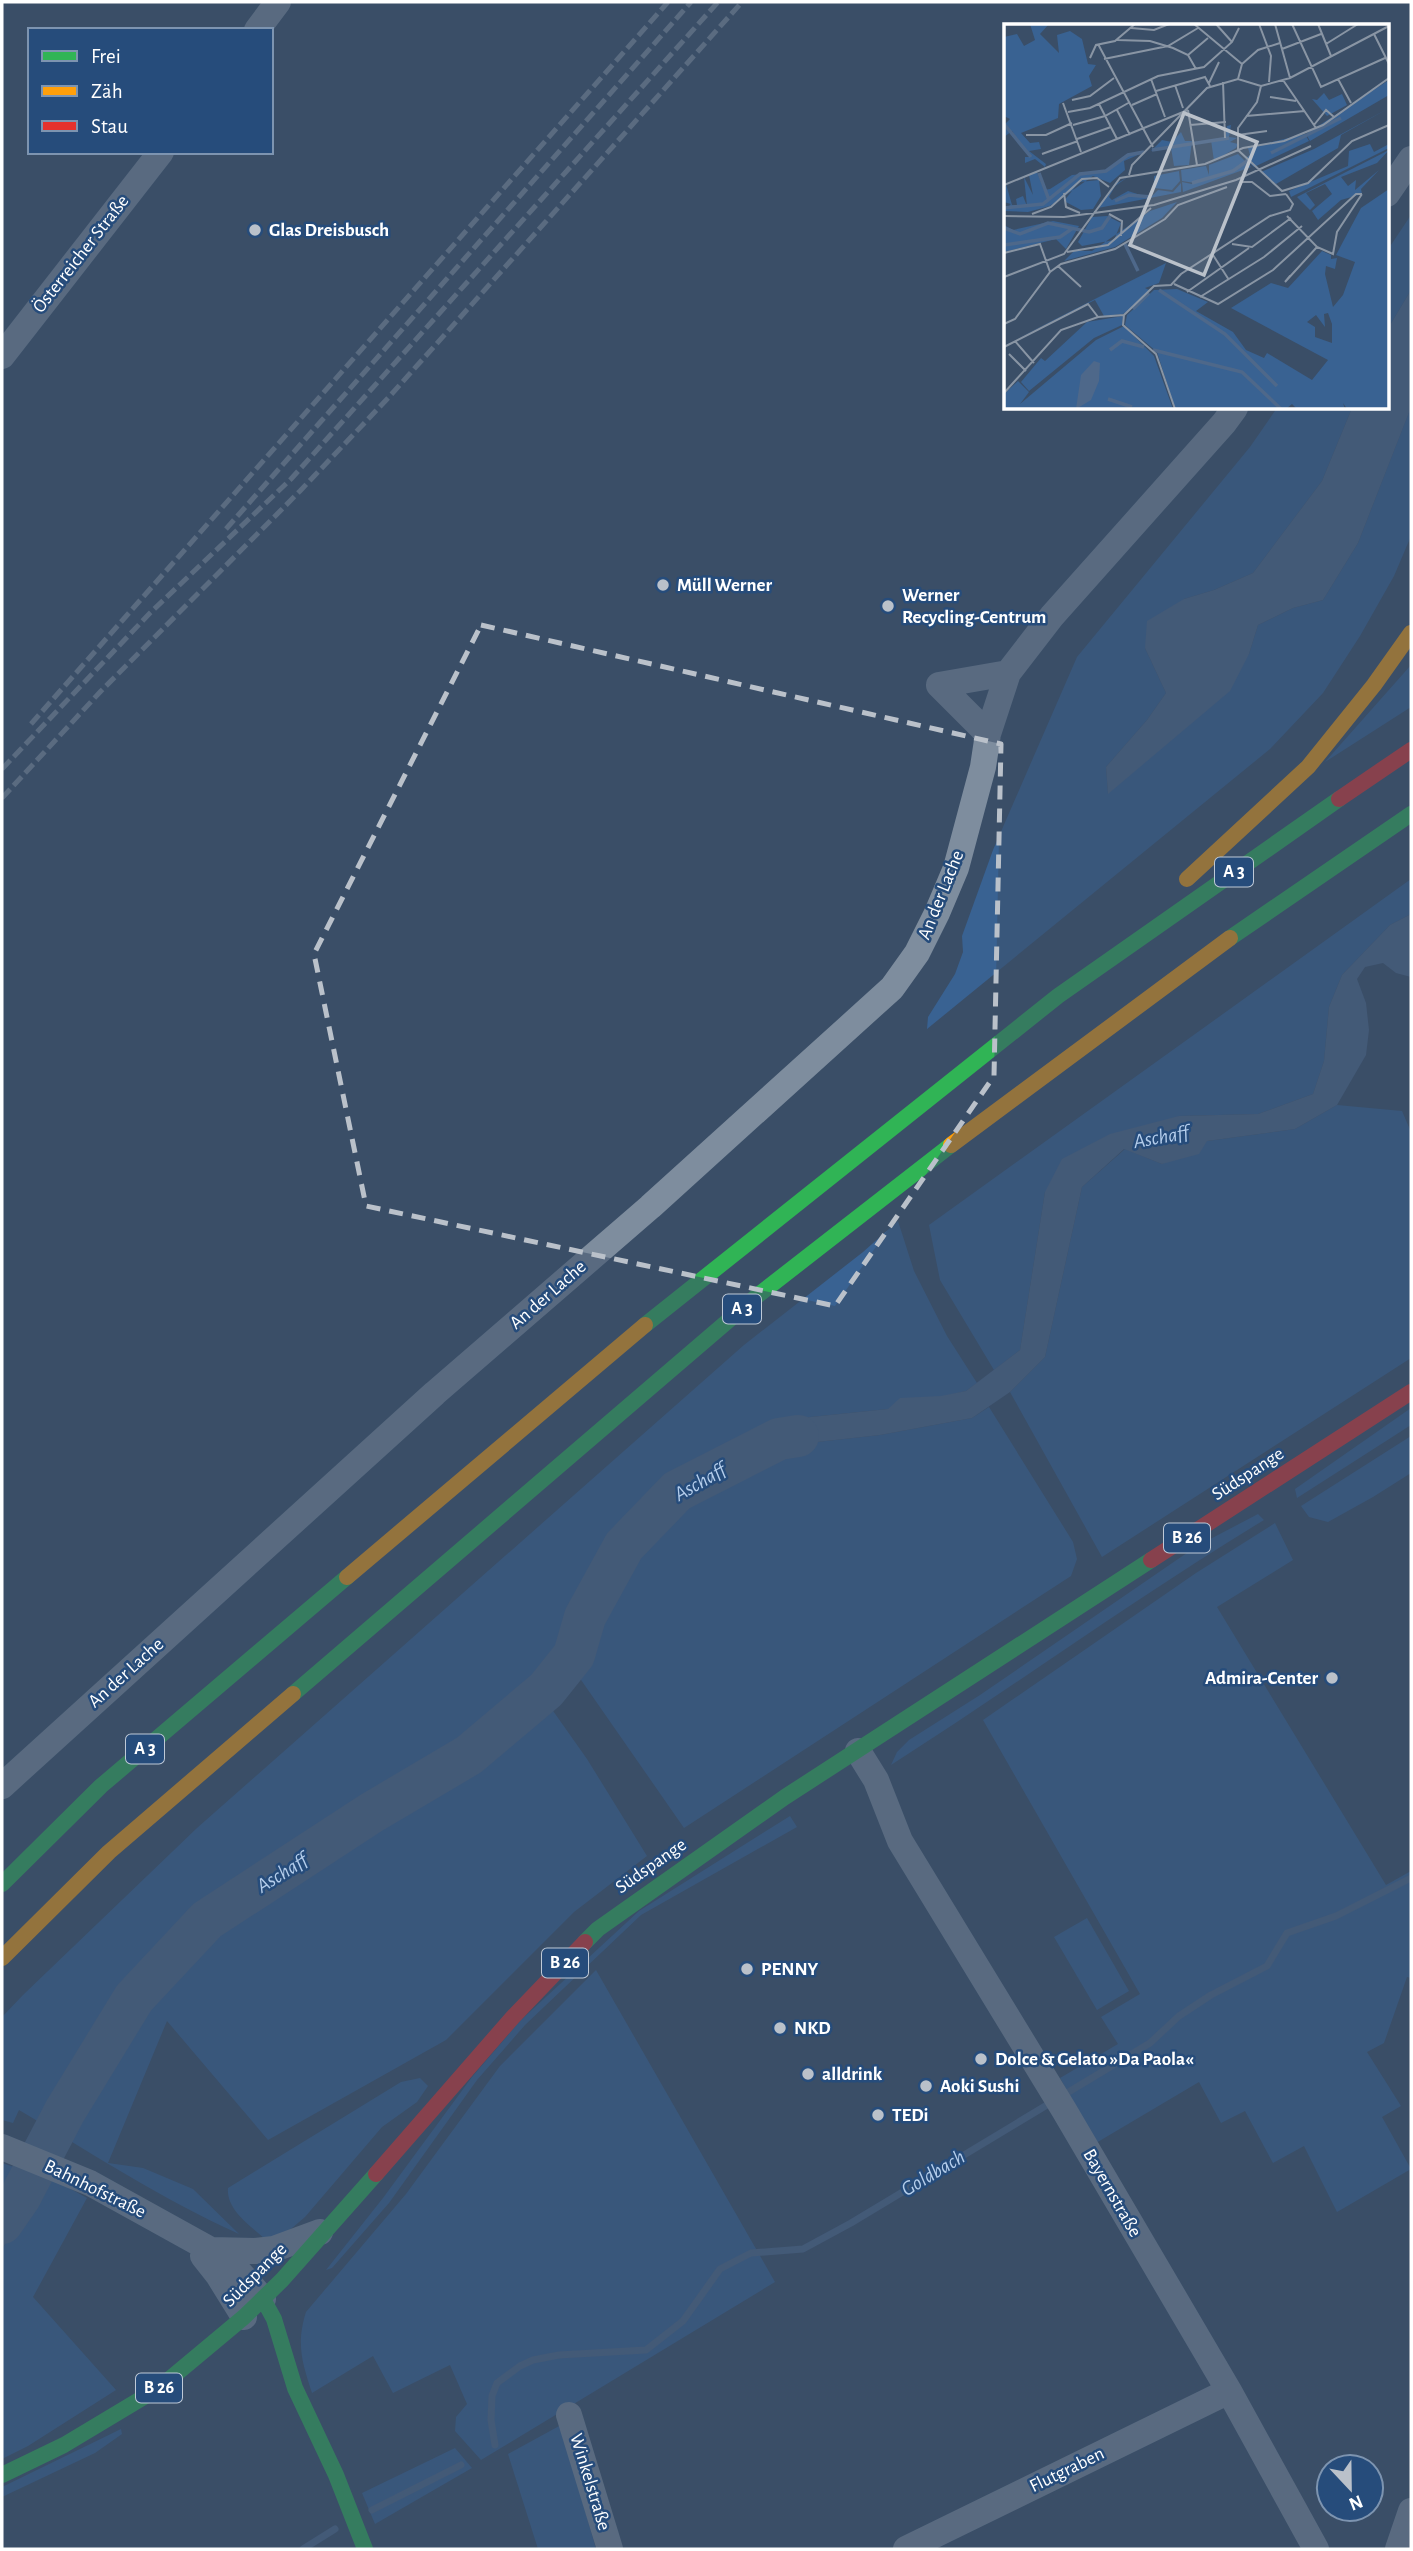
<svg xmlns="http://www.w3.org/2000/svg" width="1413" height="2551" font-family="'Alegreya Sans',sans-serif">
  <rect width="100%" height="100%" fill="#3a4e67"/>
  <!-- green -->
  <path fill="#396292" d="M 1411,215 L 1411,290 L 1387,330 L 1387,251 Z
    M 1411,407 L 1411,536 L 1394,576 L 1360,636 L 1323,693 L 1270,749 L 927,1029 L 928,1017 L 955,974 L 963,952 L 962,936 L 993,850 L 1077,657 L 1250,447 L 1277,408 L 1352,408 L 1322,481 L 1253,573 L 1214,590 L 1184,599 L 1145,648 L 1166,693 L 1147,720 L 1106,767 L 1108,793 L 1249,654 L 1258,625 L 1293,608 L 1323,600 L 1358,543 Z
    M 1411,665 L 1411,707 L 1325,762 Z
    M 1411,879 L 1411,914 L 1390,925 L 1342,975 L 1329,1007 L 1324,1061 L 1313,1094 L 1258,1114 L 1179,1116 L 1045,1192 L 1020,1350 L 994,1370 L 940,1280 L 929,1225 Z
    M 1337,1105 L 1402,1111 L 1411,1132 L 1411,1358 L 1102,1557 L 1010,1392 L 1045,1357 L 1082,1187 L 1125,1149 L 1162,1164 L 1207,1141 L 1295,1129 Z
    M 898,1221 L 914,1271 L 947,1336 L 977,1383 L 966,1391 L 888,1409 L 801,1418 L 754,1463 L 808,1443 L 880,1435 L 972,1418 L 989,1407 L 1073,1542 L 1077,1559 L 1071,1576 L 684,1828 L 579,1677 L 551,1708 L 587,1759 L 647,1856 L 574,1912 L 446,2040 L 268,2140 L 167,2021 L 108,2163 L 143,2168 L 193,2189 L 239,2234 C 162,2199 91,2153 19,2110 L 13,2123 L 2,2120 L 2,2017 L 23,1995 L 197,1828 L 744,1345 L 863,1252 Z
    M 1411,1408 L 1411,1425 L 1297,1498 L 1295,1489 Z
    M 1411,1436 L 1411,1473 L 1373,1497 L 1328,1522 L 1309,1517 L 1301,1506 Z
    M 1258,1514 L 1264,1520 C 1137,1597 1016,1685 891,1765 L 897,1752 L 909,1740 L 980,1695 L 1197,1546 Z
    M 1275,1523 L 1293,1560 L 1217,1607 L 1386,1885 L 1411,1871 L 1411,1978 L 1407,1977 L 1384,2043 L 1367,2052 L 1401,2106 L 1382,2117 L 1411,2169 L 1337,2212 L 1304,2146 L 1273,2163 L 1245,2111 L 1221,2123 L 1199,2082 L 1096,2143 L 1060,2078 L 1118,2044 L 1101,2017 L 1140,1994 L 983,1720 L 1196,1573 Z
    M 790,1816 L 797,1827 L 641,1915 L 525,2025 L 477,2080 L 389,2203 L 332,2268 L 326,2270 L 383,2198 L 472,2077 L 520,2021 L 639,1911 Z
    M 1087,1918 L 1129,1991 L 1097,2010 L 1054,1937 Z
    M 596,1970 L 775,2282 L 481,2460 L 455,2431 L 456,2417 L 467,2404 L 450,2365 L 393,2393 L 373,2356 L 312,2393 C 302,2362 296,2344 306,2312 L 406,2194 L 500,2066 Z
    M 420,2078 L 428,2086 L 417,2102 L 382,2127 L 305,2217 L 285,2234 L 265,2239 C 251,2226 226,2210 228,2188 L 401,2082 Z
    M 2,2163 L 58,2182 L 87,2198 L 33,2297 L 116,2390 L 28,2446 L 2,2459 L 2,2249 L 39,2192 L 5,2185 L 2,2190 Z
    M 561,2425 L 596,2549 L 538,2549 L 508,2454 Z
    M 121,2429 L 122,2434 L 95,2453 L 2,2497 L 2,2487 Z
    M 455,2448 L 472,2468 L 375,2524 L 362,2493 Z"/>
  <!-- water -->
  <path fill="#4e688a" d="M 1411,290 L 1410,410 L 1358,543 L 1323,600 L 1293,608 L 1258,625 L 1249,654 L 1230,691 L 1108,794 L 1106,767 L 1147,720 L 1166,693 L 1145,648 L 1147,621 L 1184,599 L 1214,590 L 1253,573 L 1322,481 L 1352,408 L 1387,408 L 1387,330 Z
    M 1411,914 L 1411,977 L 1396,973 L 1383,963 L 1365,967 L 1357,979 L 1366,1003 L 1369,1030 L 1366,1055 L 1337,1105 L 1295,1129 L 1207,1141 L 1199,1154 L 1162,1164 L 1124,1149 L 1082,1187 L 1045,1357 L 1010,1392 L 972,1418 L 880,1435 L 808,1443 L 754,1463 L 746,1456 L 748,1443 L 801,1418 L 888,1409 L 900,1398 L 941,1396 L 966,1391 L 1020,1350 L 1045,1192 L 1062,1159 L 1110,1134 L 1179,1116 L 1258,1114 L 1313,1094 L 1324,1061 L 1329,1007 L 1342,975 L 1390,925 Z
    M 5,2185 L 39,2191 L 2,2249 L 2,2190 Z"/>
  <g fill="none" stroke-linecap="round" stroke-linejoin="round">
    <!-- stream -->
    <path stroke="#4e688a" stroke-width="7" d="M 495,2445 L 491,2420 L 492,2396 L 497,2383 L 520,2366 L 533,2360 L 559,2355 L 646,2350 L 683,2321 L 720,2269 L 751,2253 L 803,2249 L 851,2223 L 1150,2043 L 1179,2016 L 1211,1995 L 1267,1966 L 1287,1933 L 1336,1916 L 1411,1878
      M 372,2510 L 461,2465
      M 303,2549 L 335,2529"/>
    <!-- river -->
    <path stroke="#4e688a" stroke-width="42" d="M 2,2223 L 20,2197 L 65,2111 L 134,1998 L 207,1920 L 371,1813 L 469,1755 L 546,1690 L 574,1655 L 585,1617 L 624,1546 L 677,1491 L 779,1439 L 798,1436"/>
    <!-- street -->
    <path stroke="#7e8d9e" stroke-width="26" d="M 257,30 L 278,2
      M 1387,194 L 1411,159
      M 2,356 L 161,152
      M 939,685 L 988,734
      M 939,685 L 1008,673
      M 858,1751 L 876,1780 L 900,1841 L 1064,2110 L 1229,2391 L 1316,2549
      M 2,1786 L 435,1393 L 650,1207 L 892,988 L 917,953 L 937,913 L 956,868 L 983,767 L 988,734 L 1008,673 L 1052,616 L 1224,423 L 1235,408
      M 2,2147 L 90,2183 L 211,2250 L 241,2274 L 263,2299
      M 211,2250 L 255,2251 L 274,2249 L 320,2232
      M 203,2256 L 218,2275 L 244,2317
      M 569,2415 L 610,2549
      M 906,2549 L 1229,2391
      M 1398,2549 L 1411,2511"/>
    <!-- fast -->
    <path stroke="#30b455" stroke-width="16" d="M 1230,938 L 1411,814
      M 645,1325 L 1058,996 L 1339,799
      M 293,1694 L 757,1296 L 951,1145
      M 2,1884 L 101,1786 L 347,1577
      M 585,1942 L 598,1929 L 785,1797 L 1151,1560
      M 263,2299 L 274,2319 L 295,2388 L 336,2475 L 365,2549
      M 2,2475 L 64,2445 L 159,2388 L 244,2317 L 282,2280 L 376,2174"/>
    <!-- slow -->
    <path stroke="#ff9f0a" stroke-width="16" d="M 1187,879 L 1308,767 L 1374,685 L 1411,633
      M 951,1145 L 1230,938
      M 347,1577 L 645,1325
      M 2,1958 L 109,1852 L 293,1694"/>
    <!-- jam -->
    <path stroke="#e5322d" stroke-width="16" d="M 1339,799 L 1411,750
      M 1151,1560 L 1411,1392
      M 376,2174 L 513,2017 L 585,1942"/>
    <!-- rail -->
    <path stroke="#808e9e" stroke-width="5" stroke-dasharray="12 5" stroke-linecap="butt" d="M 226,529 L 691,2
      M 31,724 L 668,2
      M 2,769 L 150,613 L 291,479 L 718,2
      M 2,798 L 101,691 L 300,491 L 389,397 L 742,2"/>
  </g>
  <!-- marked area -->
  <path d="M0 0H1413V2551H0ZM 481,625 L 1001,744 L 994,1076 L 835,1306 L 366,1206 L 314,954 Z" fill="#3a4e67" fill-opacity=".55" fill-rule="evenodd"/>
  <path fill="none" stroke="#bac1ca" stroke-width="5" stroke-dasharray="14 9" stroke-linejoin="round" d="M 481,625 L 1001,744 L 994,1076 L 835,1306 L 366,1206 L 314,954 Z"/>
  <!-- markers -->
  <g fill="#bac1ca" stroke="#264c7b" stroke-width="2.5">
    <circle cx="255" cy="230" r="7"/>
    <circle cx="663" cy="585" r="7"/>
    <circle cx="888" cy="606" r="7"/>
    <circle cx="1332" cy="1678" r="7"/>
    <circle cx="747" cy="1969" r="7"/>
    <circle cx="780" cy="2028" r="7"/>
    <circle cx="981" cy="2059" r="7"/>
    <circle cx="808" cy="2074" r="7"/>
    <circle cx="926" cy="2086" r="7"/>
    <circle cx="878" cy="2115" r="7"/>
  </g>
  <g text-anchor="middle" dominant-baseline="central" stroke-width="5" stroke-linejoin="round" paint-order="stroke">
    <!-- shield labels -->
    <g fill="#264c7b" stroke="#bec9d7" stroke-width="2">
      <rect x="1215" y="857.5" width="38" height="29" rx="5"/>
      <rect x="723" y="1294.5" width="38" height="29" rx="5"/>
      <rect x="1164" y="1523.5" width="46" height="29" rx="5"/>
      <rect x="126" y="1734.5" width="38" height="29" rx="5"/>
      <rect x="542" y="1948.5" width="46" height="29" rx="5"/>
      <rect x="136" y="2373.5" width="46" height="29" rx="5"/>
    </g>
    <g font-size="18" font-weight="bold" fill="#fff">
      <text x="1234" y="872">A 3</text>
      <text x="742" y="1309">A 3</text>
      <text x="1187" y="1538">B 26</text>
      <text x="145" y="1749">A 3</text>
      <text x="565" y="1963">B 26</text>
      <text x="159" y="2388">B 26</text>
    </g>
    <!-- poi labels -->
    <g font-size="19" font-weight="bold" fill="#fff" stroke="#264c7b" text-anchor="start">
      <text x="269" y="230">Glas Dreisbusch</text>
      <text x="677" y="585">Müll Werner</text>
      <text x="902" y="595">Werner<tspan x="902" dy="22">Recycling-Centrum</tspan></text>
      <text x="1318" y="1678" text-anchor="end">Admira-Center</text>
      <text x="761" y="1969">PENNY</text>
      <text x="794" y="2028">NKD</text>
      <text x="995" y="2059">Dolce &amp; Gelato »Da Paola«</text>
      <text x="822" y="2074">alldrink</text>
      <text x="940" y="2086">Aoki Sushi</text>
      <text x="892" y="2115">TEDi</text>
    </g>
    <!-- street labels -->
    <g font-size="19" fill="#fff" stroke="#264c7b">
      <text transform="translate(81 254) rotate(-52)">Österreicher Straße</text>
      <text transform="translate(941 895) rotate(-68)">An der Lache</text>
      <text transform="translate(548 1295) rotate(-41)">An der Lache</text>
      <text transform="translate(1248 1474) rotate(-33)">Südspange</text>
      <text transform="translate(126 1673) rotate(-42)">An der Lache</text>
      <text transform="translate(651 1866) rotate(-35)">Südspange</text>
      <text transform="translate(95 2189) rotate(26)">Bahnhofstraße</text>
      <text transform="translate(1112 2193) rotate(60)">Bayernstraße</text>
      <text transform="translate(255 2275) rotate(-45)">Südspange</text>
      <text transform="translate(1067 2470) rotate(-26)">Flutgraben</text>
      <text transform="translate(590 2482) rotate(73)">Winkelstraße</text>
    </g>
    <!-- water labels -->
    <g font-size="21" font-style="italic" fill="#b5ceec" stroke="#264c7b">
      <text transform="translate(1161 1137) rotate(-10)">Aschaff</text>
      <text transform="translate(700 1482) rotate(-30)">Aschaff</text>
      <text transform="translate(282 1873) rotate(-32)">Aschaff</text>
      <text transform="translate(933 2173) rotate(-31)">Goldbach</text>
    </g>
  </g>
  <!-- overview -->
  <g transform="translate(1004 24)">
    <rect width="385" height="385" fill="#3a4e67"/>
    <path d="M 26,0 L 45,0 L 36,10 L 55,29 L 53,11 L 66,7 L 78,15 L 84,40 L 92,41 L 85,52 L 88,62 L 55,80 L 54,94 L 17,109 L 26,119 L 35,118 L 37,125 L 25,127 L 42,140 L 41,143 L 31,135 L 21,139 L 21,133 L 26,133 L 8,107 L 0,113 L 0,101 L 6,95 L 0,92 L 0,13 L 13,10 L 20,22 L 31,16 ZM 385,56 L 385,71 L 306,117 L 302,110 ZM 320,69 L 325,76 L 338,70 L 343,81 L 323,92 L 308,75 L 313,76 ZM 385,84 L 337,111 L 334,124 L 272,160 L 257,148 L 310,125 ZM 227,101 L 225,113 L 233,114 L 226,118 L 234,120 L 232,124 L 210,137 L 207,116 L 221,114 L 223,102 ZM 177,108 L 181,117 L 188,117 L 185,141 L 170,142 L 167,124 L 147,127 L 158,116 L 168,118 ZM 301,110 L 305,117 L 250,143 L 241,135 L 246,131 L 244,124 ZM 366,120 L 370,128 L 385,120 L 385,124 L 287,173 L 285,167 L 344,142 L 345,127 ZM 385,126 L 373,139 L 337,153 L 344,162 L 352,156 L 351,166 L 375,146 L 357,165 L 358,170 L 337,176 L 314,196 L 308,187 L 328,170 L 321,160 L 302,169 L 311,181 L 306,186 L 293,173 ZM 143,127 L 120,137 L 121,146 L 106,159 L 89,152 L 46,182 L 24,188 L 0,187 L 7,180 L 0,178 L 2,160 L 8,181 L 13,181 L 12,175 L 19,172 L 23,182 L 20,153 L 29,171 L 25,151 L 33,148 L 40,166 L 46,165 L 68,151 L 102,148 L 125,130 ZM 234,130 L 247,143 L 179,168 L 178,158 L 188,160 L 191,159 L 178,157 L 177,146 L 202,142 L 205,151 L 205,141 ZM 175,147 L 176,157 L 168,166 L 150,164 L 150,152 ZM 124,153 L 111,162 L 105,173 L 108,176 L 124,167 L 146,174 L 154,166 L 169,168 L 177,159 L 177,168 L 94,184 L 110,161 ZM 95,156 L 97,172 L 89,185 L 77,186 L 60,177 L 75,158 ZM 385,165 L 385,385 L 343,385 L 339,379 L 341,385 L 293,385 L 288,380 L 282,385 L 171,385 L 153,328 L 121,301 L 123,291 L 150,266 L 173,265 L 204,278 L 192,287 L 229,308 L 242,326 L 260,334 L 263,329 L 308,356 L 324,336 L 227,284 L 267,259 L 284,264 L 318,227 L 327,231 L 327,235 L 333,234 L 331,245 L 322,242 L 321,250 L 329,283 L 339,271 L 351,238 L 332,231 L 357,184 ZM 324,289 L 328,300 L 328,319 L 311,313 L 311,303 L 303,298 L 312,291 L 321,303 L 320,290 ZM 173,178 L 158,194 L 111,223 L 60,237 L 70,227 L 88,227 L 146,187 ZM 103,192 L 117,199 L 110,216 L 78,222 L 74,218 L 88,193 ZM 49,197 L 75,202 L 62,225 L 52,215 L 0,228 L 0,201 L 9,206 ZM 162,239 L 155,259 L 141,264 L 145,266 L 137,278 L 119,290 L 100,292 L 91,276 L 0,321 ZM 119,292 L 118,301 L 90,314 L 25,367 L 17,358 L 37,334 L 41,337 L 83,298 ZM 120,302 L 150,332 L 169,385 L 0,385 L 0,370 L 14,357 L 25,368 L 16,380 L 92,316 Z" fill="#396292" fill-rule="evenodd"/>
    <path d="M 90,337 L 96,339 L 95,357 L 87,376 L 72,385 L 77,351 Z" fill="#4e688a"/>
    <path fill="none" stroke="#4e688a" stroke-width="3.5" d="M 0,100 L 27,133M 148,126 L 225,114M 267,129 L 337,94M 35,149 L 45,176M 188,159 L 229,147 L 246,135M 111,177 L 125,171 L 147,173M 0,184 L 39,180 L 76,150 L 102,147 L 124,131 L 140,128M 0,204 L 16,210 L 44,199 L 85,208 L 98,204 L 106,192M 121,220 L 134,247M 0,221 L 56,213 L 69,204M 155,266 L 221,310 L 273,362M 129,285 L 145,269M 106,326 L 118,317 L 140,323M 149,326 L 238,348 L 277,385M 104,375 L 128,383"/>
    <path fill="none" stroke="#8995a4" stroke-width="2" d="M 190,0 L 238,40M 212,0 L 228,18M 255,0 L 267,32 L 265,58M 271,0 L 286,54M 288,0 L 317,63 L 381,34M 314,0 L 327,32M 127,4 L 150,6 L 165,0M 370,10 L 385,40M 113,16 L 146,17 L 169,24 L 184,31 L 192,45M 94,20 L 149,123M 322,20 L 354,0M 278,25 L 317,10M 184,31 L 204,14M 86,34 L 92,21 L 111,17 L 131,0M 100,35 L 164,22 L 194,4M 147,55 L 161,93M 234,55 L 238,40 L 254,26 L 276,19M 334,55 L 347,79M 279,56 L 312,104M 219,58 L 221,114M 205,59 L 215,38M 171,61 L 179,84M 257,62 L 253,78 L 234,104 L 234,126 L 278,167 L 304,159 L 348,117 L 385,101M 257,62 L 286,54 L 385,2M 152,67 L 201,53 L 206,62M 266,73 L 292,77M 68,76 L 86,72 L 110,54M 59,79 L 77,128M 95,80 L 113,115M 128,81 L 153,70M 113,86 L 126,111M 184,86 L 193,141M 64,88 L 86,84 L 154,52 L 200,43 L 228,18 L 235,4M 242,92 L 301,87M 69,101 L 101,92 L 126,78M 186,101 L 222,98M 310,101 L 322,86 L 330,93M 22,111 L 42,111 L 68,99M 234,111 L 263,107M 73,115 L 107,103M 38,130 L 74,117M 125,151 L 128,141 L 203,64 L 234,55 L 257,62M 238,158 L 248,158 L 266,172 L 282,170M 0,161 L 184,86M 60,169 L 62,183 L 76,189M 28,190 L 47,183 L 78,155 L 93,154 L 105,163M 105,190 L 118,197 L 117,212M 0,192 L 60,193 L 150,181 L 232,156 L 307,122M 283,192 L 313,223 L 329,230 L 333,208 L 358,170M 228,220 L 248,223 L 287,194M 63,228 L 104,221 L 147,184M 0,229 L 36,220 L 46,248 L 11,295 L 0,300M 209,231 L 225,256M 54,242 L 77,263M 46,248 L 57,240 L 111,225 L 161,195 L 174,181 L 223,163M 286,252 L 281,258 L 313,223M 0,253 L 60,230 L 116,154 L 201,140 L 239,124 L 280,117 L 319,101 L 385,54M 170,260 L 214,280 L 269,246 L 352,170 L 358,170M 183,268 L 245,224M 196,273 L 260,233 L 298,202M 11,317 L 30,339M 0,323 L 84,280 L 94,293M 5,330 L 22,347M 0,369 L 57,306 L 94,293 L 120,291M 171,385 L 152,330 L 119,301 L 120,291 L 150,262 L 167,261 L 177,250 L 266,192 L 286,186 L 289,180 L 282,170"/>
    <path fill="#bac1ca" fill-opacity="0.15" stroke="#bac1ca" stroke-width="3.5" d="M 180,89 L 253,118 L 200,251 L 126,221 Z"/>
    <rect width="385" height="385" fill="none" stroke="#fff" stroke-width="3.5"/>
  </g>
  <!-- border -->
  <rect width="1413" height="2551" fill="none" stroke="#ffffff" stroke-width="7"/>
  <!-- legend -->
  <rect x="28" y="28" width="245" height="126" fill="#264c7b" stroke="#7d94b0" stroke-width="2"/>
  <rect x="42" y="51" width="35" height="10" fill="#30b455" stroke="#7d94b0" stroke-width="2"/>
  <text x="91" y="63" font-size="21" fill="#ffffff">Frei</text>
  <rect x="42" y="86" width="35" height="10" fill="#ff9f0a" stroke="#7d94b0" stroke-width="2"/>
  <text x="91" y="98" font-size="21" fill="#ffffff">Zäh</text>
  <rect x="42" y="121" width="35" height="10" fill="#e5322d" stroke="#7d94b0" stroke-width="2"/>
  <text x="91" y="133" font-size="21" fill="#ffffff">Stau</text>
  <!-- north arrow -->
  <g transform="translate(1350 2488) rotate(158)"><circle r="33" fill="#264c7b" stroke="#7d94b0" stroke-width="2"/>
  <path d="M0-5L12 26L0 18L-12 26Z" fill="#bac1ca"/>
  <text y="-10" font-size="19" font-weight="bold" text-anchor="middle" fill="#ffffff">N</text>
  </g>
</svg>
